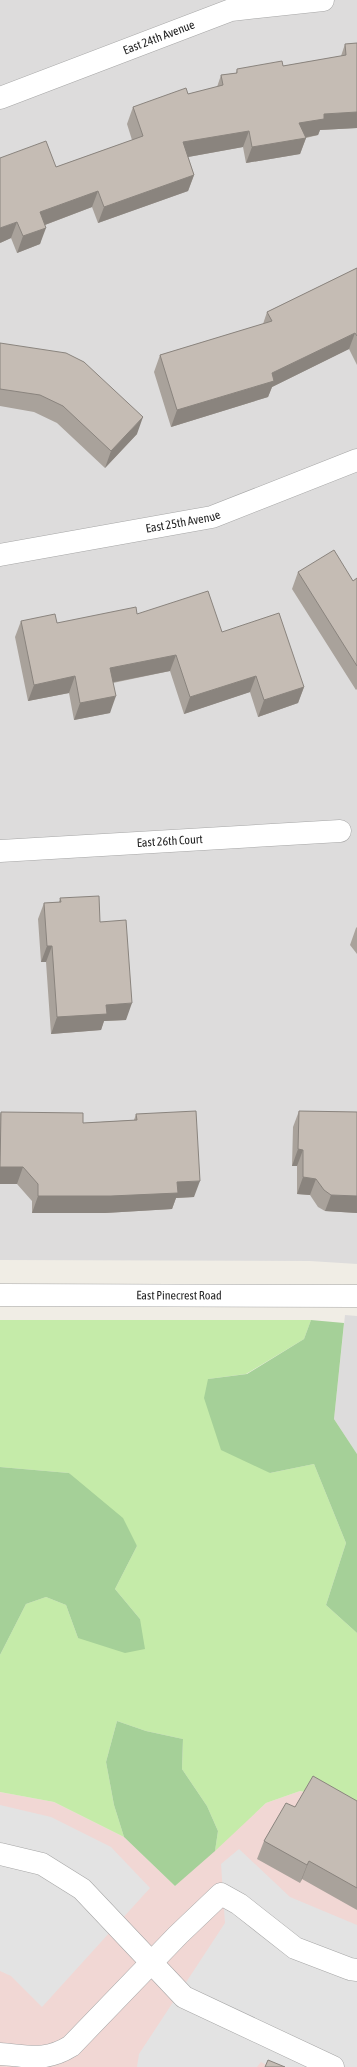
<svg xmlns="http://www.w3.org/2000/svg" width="357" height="2067" font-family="'Asap Condensed',sans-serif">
  <rect width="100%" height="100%" fill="#f0ede5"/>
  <!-- residential -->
  <path fill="#dddcdc" d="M 0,0 L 357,0 L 357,1264 L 310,1261 L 0,1260 Z
    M 345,1315 L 357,1316 L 357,1454 L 334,1419 Z"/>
  <!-- commercial -->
  <path fill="#f1d7d4" d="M 300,1791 L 345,1799 L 357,1806 L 357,2067 L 0,2067 L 0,1792 L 54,1802 L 124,1837 L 175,1886 L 266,1803 Z"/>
  <!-- grass -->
  <path fill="#c5eba9" d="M 0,1320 L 311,1320 L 304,1339 L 246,1374 L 208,1379 L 270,1473 L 314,1464 L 346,1543 L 326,1605 L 357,1633 L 357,1806 L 345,1799 L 300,1791 L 266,1803 L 215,1851 L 218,1831 L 207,1806 L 182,1769 L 183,1739 L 146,1731 L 117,1721 L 106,1762 L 114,1805 L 124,1837 L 54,1802 L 0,1792 L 0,1655 L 26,1604 L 46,1597 L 66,1605 L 78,1638 L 140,1619 L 115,1589 L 137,1546 L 69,1473 L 0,1467 Z"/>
  <!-- forest -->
  <path fill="#a5d098" d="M 311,1320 L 344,1323 L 334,1419 L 357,1454 L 357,1633 L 326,1605 L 346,1543 L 314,1464 L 270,1473 L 221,1450 L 204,1398 L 208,1379 L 247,1374 L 304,1339 Z
    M 0,1467 L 69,1473 L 123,1518 L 137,1546 L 115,1589 L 140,1619 L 145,1649 L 125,1653 L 78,1638 L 66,1605 L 46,1597 L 26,1604 L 0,1655 Z
    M 117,1721 L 146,1731 L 183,1739 L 182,1769 L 207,1806 L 218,1831 L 215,1851 L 175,1886 L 124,1837 L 114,1805 L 106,1762 Z"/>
  <!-- parking -->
  <path fill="#e3e3e3" d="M 0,1805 L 51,1817 L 111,1847 L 150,1888 L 42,2007 L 11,1976 L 0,1971 Z
    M 239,1849 L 290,1897 L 357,1925 L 357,2067 L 271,2067 L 261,2062 L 257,2067 L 137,2067 L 139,2054 L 225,1923 L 221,1864 Z"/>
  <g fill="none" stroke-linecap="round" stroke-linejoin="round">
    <defs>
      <g id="minor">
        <path id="s1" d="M 0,98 L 231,10 L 323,0"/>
        <path id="s2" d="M 0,555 L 212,517 L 357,460"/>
        <path id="s3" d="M 0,851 L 340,831"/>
        <path id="s4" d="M 0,1295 L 357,1296"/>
        <path d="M 0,1854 L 42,1864 L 82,1889 L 184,1997 L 333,2067"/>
        <path d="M 0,2054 C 29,2056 45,2062 71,2046 L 178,1935 L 221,1894 L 239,1904 L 295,1948 L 350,1969 L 357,1970"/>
      </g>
    </defs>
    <!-- minor casing -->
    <use href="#minor" stroke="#a6a6a6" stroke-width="23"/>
    <!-- minor -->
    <use href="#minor" stroke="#fff" stroke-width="22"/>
  </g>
  <!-- wall -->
  <path fill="#a9a29b" d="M 357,43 L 357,128 L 320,130 L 318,135 L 306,138 L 300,154 L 246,163 L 243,147 L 188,157 L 194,175 L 188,191 L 98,223 L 92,207 L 45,225 L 40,244 L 17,253 L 11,238 L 0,243 L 56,167 L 132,140 L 127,124 L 133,107 L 217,87 L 221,75 L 236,73 L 237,69 L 283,66 L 341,56 L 345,44 Z
    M 357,268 L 357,365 L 349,349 L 272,387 L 268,397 L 171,427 L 154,372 L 160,355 L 263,324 L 267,312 Z
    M 0,343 L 137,434 L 105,468 L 57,423 L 34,412 L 0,406 Z
    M 298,572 L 353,581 L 357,578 L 357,689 L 356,690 L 292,589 Z
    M 137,614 L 222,632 L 304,687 L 298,703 L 258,717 L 250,692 L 184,714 L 170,671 L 113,683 L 110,713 L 74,720 L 69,693 L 28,701 L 15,637 L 21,621 L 57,623 Z
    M 60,898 L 100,922 L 126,1020 L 104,1021 L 101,1030 L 51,1034 L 46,962 L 41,962 L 38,919 L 44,903 L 59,902 Z
    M 357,927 L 357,954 L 350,945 L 356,928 Z
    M 299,1111 L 357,1112 L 357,1213 L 325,1211 L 318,1207 L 310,1195 L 297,1194 L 297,1166 L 292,1166 L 293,1127 Z
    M 1,1112 L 83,1123 L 134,1120 L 136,1114 L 194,1197 L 176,1198 L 172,1209 L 105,1213 L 32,1213 L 32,1201 L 17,1184 L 0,1184 L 0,1114 Z
    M 357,1801 L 357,1910 L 302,1879 L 300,1883 L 257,1859 L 264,1841 L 295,1807 Z"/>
  <!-- shaded-wall -->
  <path fill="#8a847e" d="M 357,112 L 357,128 L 320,130 L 318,135 L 296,139 L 306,138 L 300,154 L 246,163 L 252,147 L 299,123 L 324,114 Z
    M 249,131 L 243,147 L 177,159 L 183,142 Z
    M 194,175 L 188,191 L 98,223 L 104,207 Z
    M 98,191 L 92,207 L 34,229 L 40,212 Z
    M 17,222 L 11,238 L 0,243 L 0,228 Z
    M 46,228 L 40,244 L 17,253 L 23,236 Z
    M 355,333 L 349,349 L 272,387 L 268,397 L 171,427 L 177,410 L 272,373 Z
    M 143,417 L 137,434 L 105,468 L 111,451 Z
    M 176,655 L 170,671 L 104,684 L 110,668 Z
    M 75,676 L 69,693 L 28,701 L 34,685 Z
    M 256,676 L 250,692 L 184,714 L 190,697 Z
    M 304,687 L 298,703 L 258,717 L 264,700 Z
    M 116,696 L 110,713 L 74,720 L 80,703 Z
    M 47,946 L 52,946 L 46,962 L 41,962 Z
    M 132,1003 L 126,1020 L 104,1021 L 101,1030 L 51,1034 L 57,1017 L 106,1005 Z
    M 298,1149 L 303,1150 L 297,1166 L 292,1166 Z
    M 0,1167 L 23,1167 L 17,1184 L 0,1184 Z
    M 303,1177 L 316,1179 L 310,1195 L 297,1194 Z
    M 200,1181 L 194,1197 L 176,1198 L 172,1209 L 105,1213 L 32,1213 L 38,1196 L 177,1182 Z
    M 331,1195 L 357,1196 L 357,1213 L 325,1211 Z
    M 309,1861 L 302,1879 L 300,1883 L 307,1865 Z"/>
  <!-- building -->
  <path fill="#c5bcb4" stroke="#8a847e" d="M 357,43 L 357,112 L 324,114 L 324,119 L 299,123 L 306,138 L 252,147 L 249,131 L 183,142 L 194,175 L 104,207 L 98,191 L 40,212 L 46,228 L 23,236 L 17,222 L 0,228 L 0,158 L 46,141 L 56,167 L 143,136 L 133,107 L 186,88 L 188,94 L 223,85 L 221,75 L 237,73 L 237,69 L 282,61 L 283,66 L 346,55 L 345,44 Z
    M 357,268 L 357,336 L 355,333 L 272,373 L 274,381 L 177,410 L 160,355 L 272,321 L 267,312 Z
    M 0,343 L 66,353 L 84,362 L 143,417 L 111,451 L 63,406 L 40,395 L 0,389 Z
    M 334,550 L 353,581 L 357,578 L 357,666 L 298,572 Z
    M 208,591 L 222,632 L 279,613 L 304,687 L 264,700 L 256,676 L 190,697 L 176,655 L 110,668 L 116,696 L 80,703 L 75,676 L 34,685 L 21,621 L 55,614 L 57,623 L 136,607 L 137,614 Z
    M 99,896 L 100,922 L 126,920 L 132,1003 L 106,1005 L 107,1014 L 57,1017 L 52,946 L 47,946 L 44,903 L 61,902 L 60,898 Z
    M 196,1111 L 200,1181 L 177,1182 L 178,1193 L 111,1196 L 38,1196 L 38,1184 L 23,1167 L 0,1167 L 1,1112 L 83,1113 L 83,1123 L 137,1120 L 136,1114 Z
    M 299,1111 L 357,1112 L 357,1196 L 331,1195 L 324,1190 L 316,1179 L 303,1177 L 303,1150 L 298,1149 Z
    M 313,1776 L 357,1801 L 357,1888 L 309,1861 L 307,1865 L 264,1841 L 286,1803 L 295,1807 Z
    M 268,2060 L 285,2067 L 265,2067 Z"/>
  <g text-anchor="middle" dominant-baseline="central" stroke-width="4" stroke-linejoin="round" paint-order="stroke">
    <!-- street labels -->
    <g font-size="12" fill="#1f1f1f" stroke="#fff">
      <text stroke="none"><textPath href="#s1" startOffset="170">East 24th Avenue</textPath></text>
      <text stroke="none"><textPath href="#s2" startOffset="186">East 25th Avenue</textPath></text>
      <text stroke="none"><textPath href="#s3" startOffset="170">East 26th Court</textPath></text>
      <text stroke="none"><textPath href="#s4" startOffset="179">East Pinecrest Road</textPath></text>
    </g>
  </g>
</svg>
